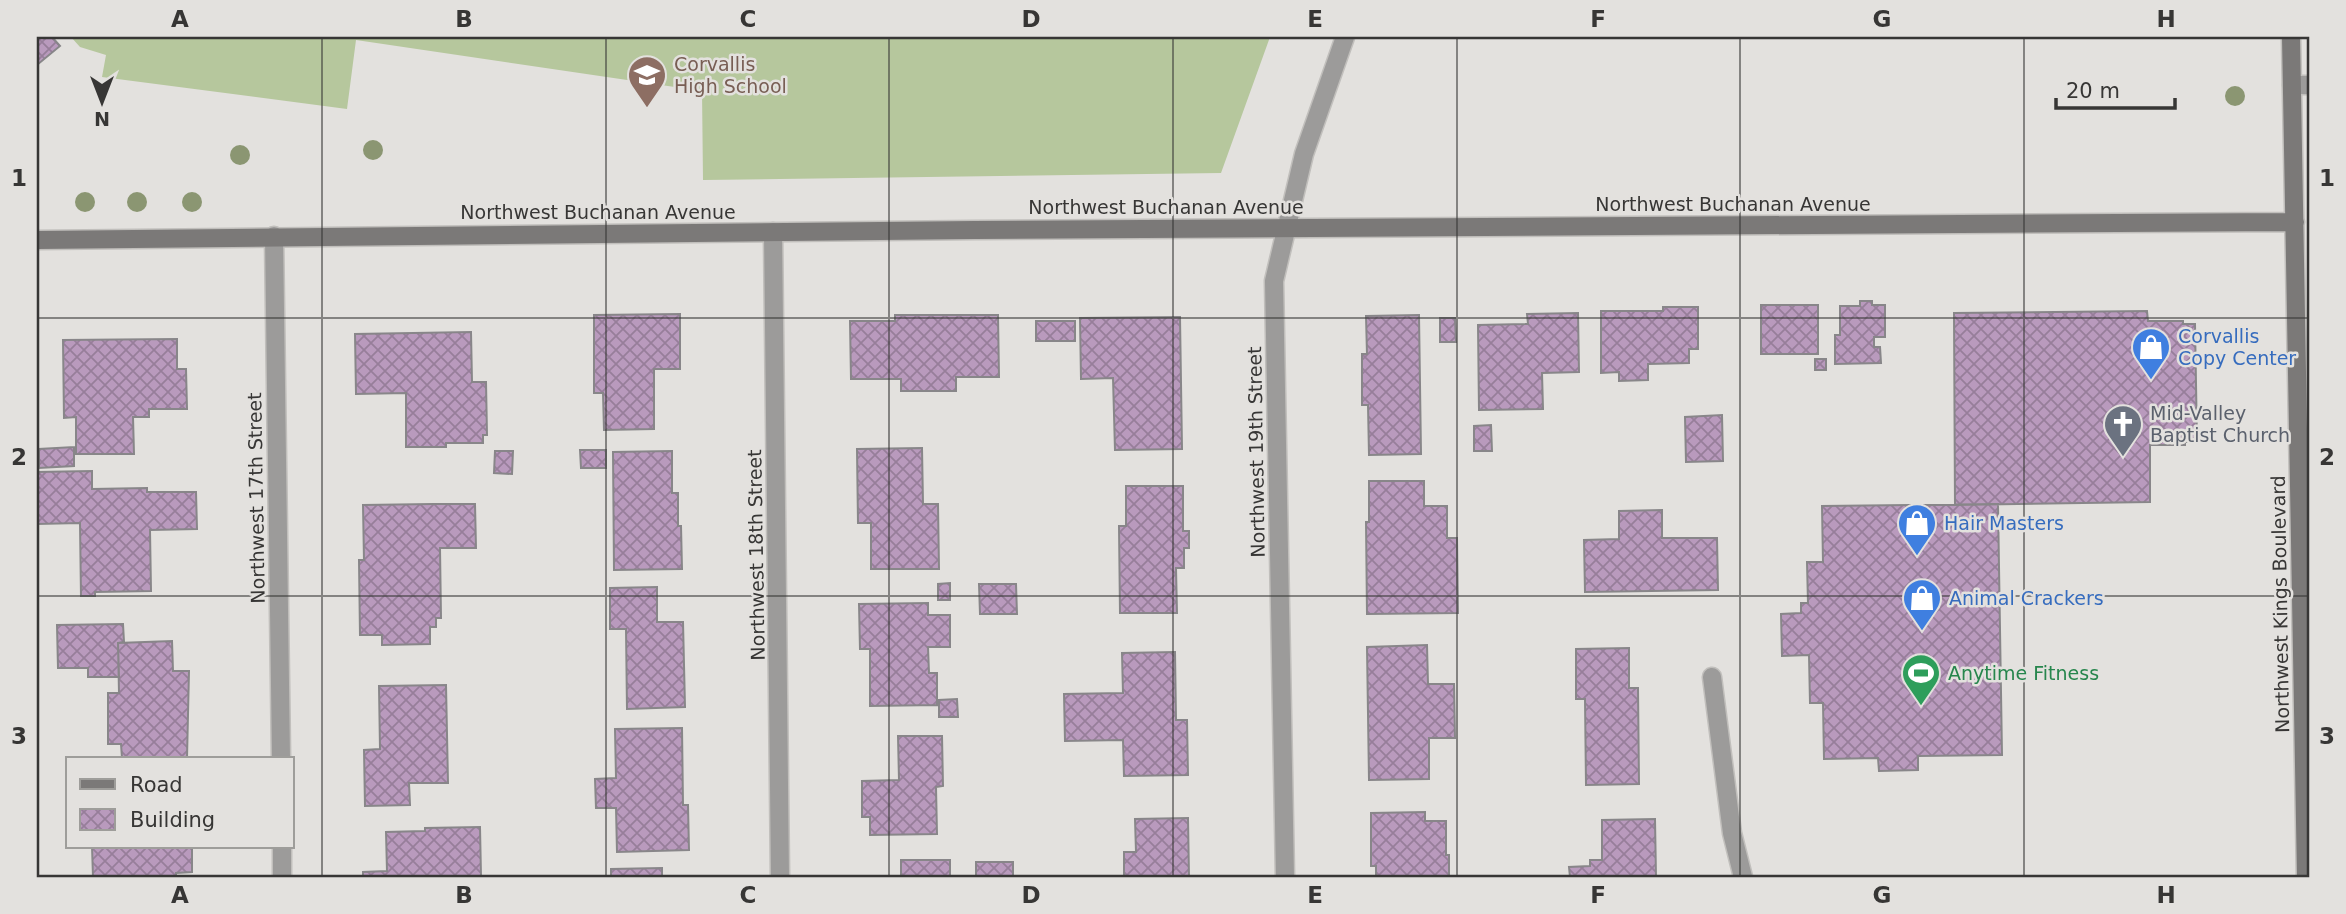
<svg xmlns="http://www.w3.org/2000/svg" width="2346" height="914" font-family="'DejaVu Sans',sans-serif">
  <defs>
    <pattern id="building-cross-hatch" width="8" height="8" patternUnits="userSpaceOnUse" patternTransform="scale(1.75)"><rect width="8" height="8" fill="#b99abd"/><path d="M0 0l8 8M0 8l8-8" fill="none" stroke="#977e9a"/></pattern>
  </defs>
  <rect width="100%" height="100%" fill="#e3e1de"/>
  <!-- garden -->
  <path fill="#b6c79d" d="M 71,37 L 1270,37 L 1221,173 L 703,180 L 702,91 L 356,40 L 347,109 L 102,77 L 106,55 L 80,47 Z"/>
  <!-- building -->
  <path fill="url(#building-cross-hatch)" stroke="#888689" stroke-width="2" d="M 37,37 L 52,37 L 60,46 L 37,65 Z
    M 1860,301 L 1872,301 L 1872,305 L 1885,305 L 1885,337 L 1874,337 L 1874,347 L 1880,347 L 1881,363 L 1835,364 L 1835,335 L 1840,335 L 1840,306 L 1860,306 Z
    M 1761,305 L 1818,305 L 1818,354 L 1761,354 Z
    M 1663,307 L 1698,307 L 1698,349 L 1689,349 L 1689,363 L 1648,364 L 1648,380 L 1619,381 L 1619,372 L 1601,373 L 1601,311 L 1663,311 Z
    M 2147,311 L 2148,321 L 2183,321 L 2183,324 L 2195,324 L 2197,442 L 2185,442 L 2185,445 L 2150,445 L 2150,502 L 1955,505 L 1954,313 Z
    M 1578,313 L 1579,372 L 1542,373 L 1543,409 L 1479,410 L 1478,325 L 1528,324 L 1527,314 Z
    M 680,314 L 680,369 L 654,369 L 654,429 L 604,430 L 603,393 L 594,393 L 594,315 Z
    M 895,315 L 998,315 L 999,377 L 956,377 L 956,391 L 901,391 L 901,379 L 851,379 L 850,321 L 895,321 Z
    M 1419,315 L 1421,454 L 1369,455 L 1368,405 L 1362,405 L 1362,354 L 1367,354 L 1366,316 Z
    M 1180,317 L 1182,449 L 1115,450 L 1113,378 L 1081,379 L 1080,318 Z
    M 1440,318 L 1455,318 L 1456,342 L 1440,342 Z
    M 1036,321 L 1075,321 L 1075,341 L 1036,341 Z
    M 471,332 L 472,382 L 486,382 L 487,435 L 483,435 L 483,443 L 446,443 L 446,447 L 406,447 L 406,393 L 356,394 L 355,334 Z
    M 177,339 L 177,369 L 186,369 L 187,409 L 149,409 L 149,417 L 133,417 L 134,454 L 76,454 L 76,417 L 64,418 L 63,340 Z
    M 1815,359 L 1826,359 L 1826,370 L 1815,370 Z
    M 1722,415 L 1723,461 L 1686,462 L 1685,417 Z
    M 1491,425 L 1492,451 L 1474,451 L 1474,426 Z
    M 74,447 L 74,466 L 39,468 L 39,449 Z
    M 922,448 L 923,504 L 938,504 L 939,569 L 871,569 L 871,523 L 858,523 L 857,449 Z
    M 580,450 L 606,450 L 606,468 L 581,468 Z
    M 495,451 L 513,451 L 512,474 L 494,473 Z
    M 672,451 L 672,493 L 678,493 L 678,526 L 681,526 L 682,569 L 614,570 L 613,452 Z
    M 92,471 L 92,489 L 147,488 L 147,492 L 196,492 L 197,529 L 150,530 L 151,591 L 95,592 L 95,596 L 81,596 L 80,523 L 37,524 L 37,472 Z
    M 1369,481 L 1424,481 L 1424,506 L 1447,506 L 1447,538 L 1457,538 L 1458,613 L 1367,614 L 1366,522 L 1369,522 Z
    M 1126,486 L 1183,486 L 1183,531 L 1189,531 L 1189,548 L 1184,548 L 1184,568 L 1176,568 L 1177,613 L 1120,613 L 1119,526 L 1126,526 Z
    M 433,504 L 475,504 L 476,548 L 440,548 L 441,618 L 436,618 L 436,627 L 430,627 L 430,644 L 382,645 L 382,635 L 360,635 L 359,560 L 364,560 L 363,505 Z
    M 1998,504 L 2002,755 L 1918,756 L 1918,770 L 1879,771 L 1878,758 L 1824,759 L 1823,703 L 1810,703 L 1809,655 L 1782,656 L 1781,614 L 1801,613 L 1801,603 L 1808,603 L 1807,562 L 1823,562 L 1822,506 Z
    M 1662,510 L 1662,538 L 1717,538 L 1718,590 L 1585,592 L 1584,540 L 1619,539 L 1619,511 Z
    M 950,583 L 950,600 L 938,600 L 938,584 Z
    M 979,584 L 1016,584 L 1017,614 L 980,614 Z
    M 657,587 L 657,622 L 683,622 L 685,707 L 627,709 L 626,629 L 610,629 L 610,588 Z
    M 928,603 L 928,615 L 950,615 L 950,647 L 928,647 L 929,673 L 937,673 L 937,705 L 870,706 L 870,649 L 860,649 L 859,604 Z
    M 123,624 L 124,642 L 118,643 L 119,677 L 88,677 L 88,668 L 58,668 L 57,625 Z
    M 172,641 L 173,671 L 189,671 L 187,758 L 122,758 L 121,744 L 108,744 L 108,693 L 119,693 L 118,643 Z
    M 1427,645 L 1428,684 L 1454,684 L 1455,738 L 1429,738 L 1429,779 L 1369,780 L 1367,647 Z
    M 1629,648 L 1629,688 L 1638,688 L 1639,784 L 1586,785 L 1585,699 L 1576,699 L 1576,649 Z
    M 1175,652 L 1176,720 L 1187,720 L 1188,775 L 1124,776 L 1123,740 L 1065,741 L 1064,694 L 1123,693 L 1122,653 Z
    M 446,685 L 448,783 L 409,783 L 410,805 L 365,806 L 364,750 L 380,749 L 379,686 Z
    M 957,699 L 958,717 L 939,717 L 939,700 Z
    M 682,728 L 683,805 L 688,805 L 689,850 L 617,852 L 616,808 L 596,808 L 595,779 L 616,778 L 615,729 Z
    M 898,736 L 942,736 L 943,786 L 936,787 L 937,834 L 870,835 L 870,817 L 862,817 L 862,781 L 899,780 Z
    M 1425,812 L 1425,821 L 1446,821 L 1446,855 L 1449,855 L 1449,877 L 1376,877 L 1376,866 L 1371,866 L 1371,813 Z
    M 1188,818 L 1189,877 L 1124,877 L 1124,852 L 1136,852 L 1135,819 Z
    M 1655,819 L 1656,877 L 1570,877 L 1569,867 L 1590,866 L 1590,860 L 1602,860 L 1602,820 Z
    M 480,827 L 481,876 L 363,877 L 363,872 L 387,871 L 386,832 L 425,831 L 425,828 Z
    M 92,846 L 192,846 L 192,872 L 176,873 L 176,877 L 93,877 Z
    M 901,860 L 950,860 L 950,877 L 901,877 Z
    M 976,862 L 1013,862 L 1013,877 L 976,877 Z
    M 662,868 L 662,877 L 611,877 L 611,869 Z"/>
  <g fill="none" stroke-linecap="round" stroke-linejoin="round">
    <defs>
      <path id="lane" d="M 2292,85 L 2309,85"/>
      <path id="street" d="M 773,232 L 780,877
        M 274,236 L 281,758
        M 1712,677 L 1732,833 L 1743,877
        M 282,846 L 282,877
        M 1285,877 L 1274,281 L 1304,154 L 1345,37"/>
      <path id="secondary" d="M 2291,37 L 2306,877
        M 37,240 L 974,230 L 2295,222"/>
    </defs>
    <!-- lane casing -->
    <use href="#lane" stroke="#c1bfbc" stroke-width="21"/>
    <!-- street casing -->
    <use href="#street" stroke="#c1bfbc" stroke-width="21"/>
    <!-- secondary casing -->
    <use href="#secondary" stroke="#c1bfbc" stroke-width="21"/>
    <!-- lane -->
    <use href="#lane" stroke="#9c9b9a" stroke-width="18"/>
    <!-- street -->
    <use href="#street" stroke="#9c9b9a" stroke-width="18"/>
    <!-- secondary -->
    <use href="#secondary" stroke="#7b7978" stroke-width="18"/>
  </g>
  <!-- trees -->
  <g fill="#8b9672">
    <circle cx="2235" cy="96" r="10"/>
    <circle cx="373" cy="150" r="10"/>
    <circle cx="240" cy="155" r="10"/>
    <circle cx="85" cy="202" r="10"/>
    <circle cx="137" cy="202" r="10"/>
    <circle cx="192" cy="202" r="10"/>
  </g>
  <!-- grid -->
  <path fill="none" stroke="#373635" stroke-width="2" stroke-opacity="0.55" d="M 322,37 L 322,877M 606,37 L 606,877M 889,37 L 889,877M 1173,37 L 1173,877M 1457,37 L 1457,877M 1740,37 L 1740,877M 2024,37 L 2024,877M 37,318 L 2309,318M 37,596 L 2309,596"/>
  <!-- icons -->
  <defs>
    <symbol id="school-pin" viewBox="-11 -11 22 30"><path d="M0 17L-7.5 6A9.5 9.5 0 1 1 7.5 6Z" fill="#8d6e63" stroke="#e3e1de"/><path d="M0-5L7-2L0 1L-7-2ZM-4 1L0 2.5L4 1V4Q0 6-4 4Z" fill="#fff"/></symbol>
    <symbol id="shop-pin" viewBox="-11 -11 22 30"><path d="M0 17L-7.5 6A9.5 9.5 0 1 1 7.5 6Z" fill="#3f7fe0" stroke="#e3e1de"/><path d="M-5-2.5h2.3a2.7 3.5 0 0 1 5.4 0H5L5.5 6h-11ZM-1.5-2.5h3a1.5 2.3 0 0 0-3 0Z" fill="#fff"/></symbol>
    <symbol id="church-pin" viewBox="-11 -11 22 30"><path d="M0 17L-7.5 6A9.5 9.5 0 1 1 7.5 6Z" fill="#6b7280" stroke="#e3e1de"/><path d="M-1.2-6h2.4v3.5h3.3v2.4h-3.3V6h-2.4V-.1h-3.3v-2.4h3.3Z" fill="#fff"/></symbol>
    <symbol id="stadium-pin" viewBox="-11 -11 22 30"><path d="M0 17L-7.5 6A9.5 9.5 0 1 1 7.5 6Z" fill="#2e9e5b" stroke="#e3e1de"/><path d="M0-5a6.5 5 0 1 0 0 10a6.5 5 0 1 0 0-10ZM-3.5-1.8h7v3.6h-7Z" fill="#fff"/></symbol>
  </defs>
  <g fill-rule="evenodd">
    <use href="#school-pin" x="625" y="53" width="44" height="60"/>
    <use href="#shop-pin" x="2129" y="325" width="44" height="60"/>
    <use href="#church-pin" x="2101" y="402" width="44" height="60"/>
    <use href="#shop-pin" x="1895" y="501" width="44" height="60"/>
    <use href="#shop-pin" x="1900" y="576" width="44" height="60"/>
    <use href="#stadium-pin" x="1899" y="651" width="44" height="60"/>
  </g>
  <g text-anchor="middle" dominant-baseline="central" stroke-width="5" stroke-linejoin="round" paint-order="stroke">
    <!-- education labels -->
    <g font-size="19" fill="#785e54" stroke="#e3e1de" text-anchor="start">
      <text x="674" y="64">Corvallis<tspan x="674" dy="22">High School</tspan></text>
    </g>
    <!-- street labels -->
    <g font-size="19" fill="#373635" stroke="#e3e1de">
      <text x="1733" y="204">Northwest Buchanan Avenue</text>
      <text x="1166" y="207">Northwest Buchanan Avenue</text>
      <text x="598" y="212">Northwest Buchanan Avenue</text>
      <text transform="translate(1256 452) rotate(-91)">Northwest 19th Street</text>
      <text transform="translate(256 498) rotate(-91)">Northwest 17th Street</text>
      <text transform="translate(756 555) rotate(-91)">Northwest 18th Street</text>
      <text transform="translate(2280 604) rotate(-91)">Northwest Kings Boulevard</text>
    </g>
    <!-- shop labels -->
    <g font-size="19" fill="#366cbe" stroke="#e3e1de" text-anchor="start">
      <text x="2178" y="336">Corvallis<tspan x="2178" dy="22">Copy Center</tspan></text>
      <text x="1944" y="523">Hair Masters</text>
      <text x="1949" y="598">Animal Crackers</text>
    </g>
    <!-- worship labels -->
    <g font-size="19" fill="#5b616d" stroke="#e3e1de" text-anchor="start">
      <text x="2150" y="413">Mid-Valley<tspan x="2150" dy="22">Baptist Church</tspan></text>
    </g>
    <!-- leisure labels -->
    <g font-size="19" fill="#27864d" stroke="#e3e1de" text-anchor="start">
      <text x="1948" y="673">Anytime Fitness</text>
    </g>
  </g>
  <!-- border -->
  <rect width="2346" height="914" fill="none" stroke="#e3e1de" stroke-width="77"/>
  <!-- legend -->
  <rect x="66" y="757" width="228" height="91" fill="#e3e1de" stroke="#9e9d9a" stroke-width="2"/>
  <rect x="80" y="779" width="35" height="10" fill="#7b7978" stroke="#9e9d9a" stroke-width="2"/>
  <text x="130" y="792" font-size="21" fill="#373635">Road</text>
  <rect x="80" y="809" width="35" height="21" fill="url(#building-cross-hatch)" stroke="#9e9d9a" stroke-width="2"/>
  <text x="130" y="827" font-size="21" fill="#373635">Building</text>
  <!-- north arrow -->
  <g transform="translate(102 102) rotate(180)" stroke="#e3e1de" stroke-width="5" paint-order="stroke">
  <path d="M0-5L12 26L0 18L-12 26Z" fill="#373635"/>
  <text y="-10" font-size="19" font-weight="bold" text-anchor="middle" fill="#373635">N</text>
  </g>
  <!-- scale -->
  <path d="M2056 98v10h119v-10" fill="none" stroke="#373635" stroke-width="3.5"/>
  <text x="2066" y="98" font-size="21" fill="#373635" stroke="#e3e1de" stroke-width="5" paint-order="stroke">20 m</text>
  <rect x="38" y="38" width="2270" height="838" fill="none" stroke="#373635" stroke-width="2.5"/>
  <g font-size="23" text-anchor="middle" font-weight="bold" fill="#373635">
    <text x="180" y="27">A</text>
    <text x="464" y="27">B</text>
    <text x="748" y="27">C</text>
    <text x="1031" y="27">D</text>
    <text x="1315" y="27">E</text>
    <text x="1598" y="27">F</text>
    <text x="1882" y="27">G</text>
    <text x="2166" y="27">H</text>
    <text x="19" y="186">1</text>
    <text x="2327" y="186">1</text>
    <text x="19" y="465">2</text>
    <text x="2327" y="465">2</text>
    <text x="19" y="744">3</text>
    <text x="2327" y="744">3</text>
    <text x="180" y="903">A</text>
    <text x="464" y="903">B</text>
    <text x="748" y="903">C</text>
    <text x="1031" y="903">D</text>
    <text x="1315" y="903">E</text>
    <text x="1598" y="903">F</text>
    <text x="1882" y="903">G</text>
    <text x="2166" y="903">H</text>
  </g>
</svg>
